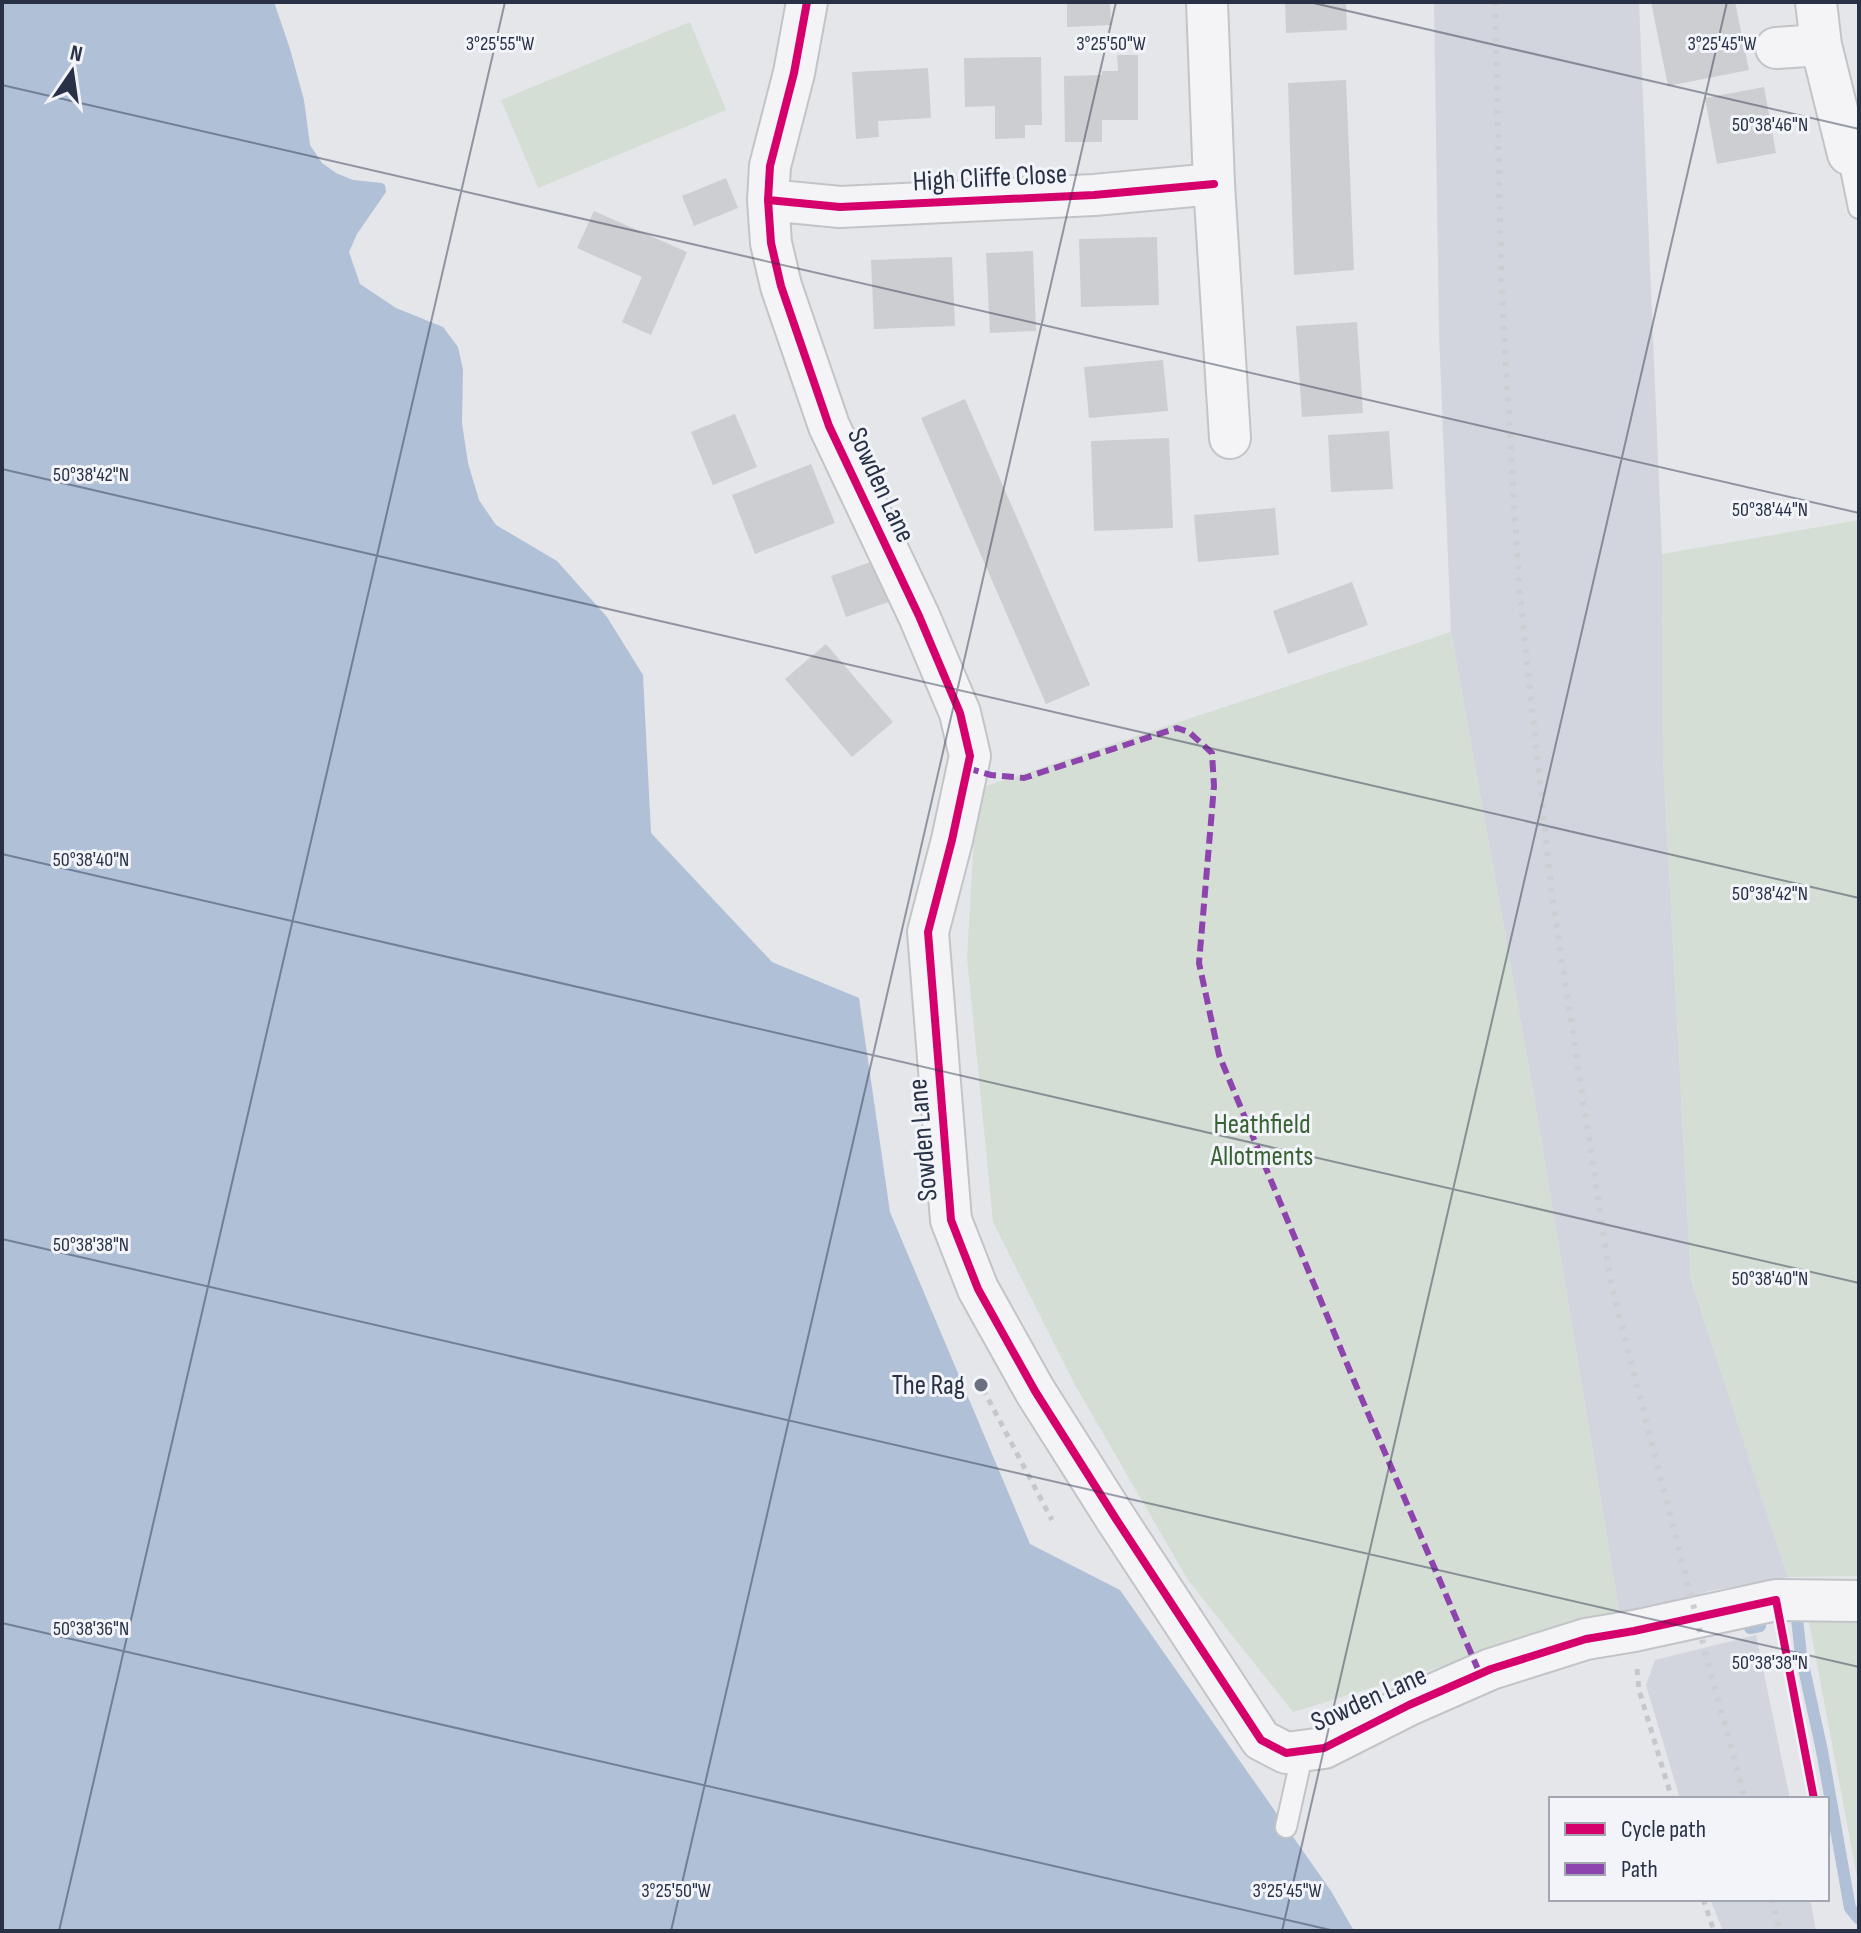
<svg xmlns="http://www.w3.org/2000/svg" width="1861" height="1933" font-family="'Sofia Sans Condensed',sans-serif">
  <rect width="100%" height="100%" fill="#e4e6ea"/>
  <!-- built -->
  <path fill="#d2d5dd" d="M 1434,2 L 1639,2 L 1662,554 L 1663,759 L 1691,1280 L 1788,1577 L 1709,1591 L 1672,1604 L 1620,1616 L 1533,1091 L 1451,632 L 1439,332 Z
    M 1756,1635 L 1790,1799 L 1680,1799 L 1646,1685 L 1655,1660 Z
    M 1710,1899 L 1810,1899 L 1816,1931 L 1723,1931 Z"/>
  <!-- green -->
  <path fill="#d4ded4" d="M 690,22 L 726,110 L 538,188 L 501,100 Z
    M 1859,520 L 1859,1576 L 1788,1577 L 1691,1280 L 1663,759 L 1662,554 Z
    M 1451,632 L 1533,1091 L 1620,1616 L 1413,1675 L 1293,1712 L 1188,1580 L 1075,1385 L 993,1222 L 967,957 L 977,789 Z
    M 1833,1619 L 1859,1621 L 1859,1887 L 1809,1622 Z"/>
  <!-- water -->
  <path fill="#b0c0d7" d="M 2,2 L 274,2 L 290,49 L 304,100 L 310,145 L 322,163 L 336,173 L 353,180 L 382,183 L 385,185 L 386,192 L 357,234 L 349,252 L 360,284 L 396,308 L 443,327 L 458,347 L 463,370 L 462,423 L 468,463 L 479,500 L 496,525 L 557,561 L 607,617 L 643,675 L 651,833 L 772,962 L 859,998 L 890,1212 L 1030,1544 L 1120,1590 L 1331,1891 L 1354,1931 L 2,1931 Z"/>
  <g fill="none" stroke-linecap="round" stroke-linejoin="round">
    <!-- stream -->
    <path stroke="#b0c0d7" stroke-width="12" d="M 1797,1619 L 1801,1655 L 1822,1751 L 1850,1908 L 1859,1919
      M 1750,1628 L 1760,1626"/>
  </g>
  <!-- building -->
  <path fill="#cdced2" d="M 1067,2 L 1110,2 L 1111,25 L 1067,27 Z
    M 1285,2 L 1346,2 L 1347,30 L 1286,33 Z
    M 1651,2 L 1735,2 L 1749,70 L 1668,86 Z
    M 1117,55 L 1138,55 L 1138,120 L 1102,120 L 1102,142 L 1065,142 L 1064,76 L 1102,75 L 1102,71 L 1118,71 Z
    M 1041,57 L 1042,125 L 1025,125 L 1025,138 L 995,139 L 995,106 L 965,107 L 964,58 Z
    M 928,68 L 931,118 L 878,121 L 879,137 L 856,139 L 852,72 Z
    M 1346,80 L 1354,270 L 1294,275 L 1288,83 Z
    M 1764,87 L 1776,153 L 1717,164 L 1705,98 Z
    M 726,178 L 738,208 L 694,226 L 682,196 Z
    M 594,211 L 687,252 L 651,335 L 622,322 L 642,277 L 577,248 Z
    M 1157,237 L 1159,305 L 1081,307 L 1079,239 Z
    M 1033,251 L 1036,331 L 990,333 L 986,253 Z
    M 952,257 L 955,326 L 874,329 L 871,260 Z
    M 1357,322 L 1363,413 L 1302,417 L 1296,326 Z
    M 1163,360 L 1168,411 L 1089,418 L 1084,367 Z
    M 965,399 L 1090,685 L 1046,704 L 921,418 Z
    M 735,414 L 757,467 L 713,485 L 691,432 Z
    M 1389,431 L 1393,489 L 1331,492 L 1328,435 Z
    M 1169,438 L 1173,528 L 1094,531 L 1091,441 Z
    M 811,464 L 835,523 L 755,554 L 732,495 Z
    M 1275,508 L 1279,555 L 1198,562 L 1194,515 Z
    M 882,558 L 897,599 L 846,617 L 831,576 Z
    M 1352,582 L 1368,625 L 1288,654 L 1273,611 Z
    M 826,644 L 893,722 L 852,757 L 785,679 Z"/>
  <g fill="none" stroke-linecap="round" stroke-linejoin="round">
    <defs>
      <path id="service" d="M 1848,154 L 1859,208
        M 1286,1827 L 1303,1751"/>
      <path id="minor" d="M 807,2 L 794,73 L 770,166 L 768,200 L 771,243 L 781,286 L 829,426 L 919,616 L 960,713 L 970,756 L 952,840 L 928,932 L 951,1220 L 978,1289 L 1035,1391 L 1116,1519 L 1261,1740 L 1286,1753 L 1324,1748 L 1409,1705 L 1491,1669 L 1586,1639 L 1634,1631 L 1776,1600 L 1859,1601
        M 1207,2 L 1214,184 L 1230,438
        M 1816,2 L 1821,45 L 1848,154
        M 1776,48 L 1821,45
        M 768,200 L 840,207 L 1094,195 L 1214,184"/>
    </defs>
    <!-- service casing -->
    <use href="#service" stroke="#c2c4c8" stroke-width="24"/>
    <!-- minor casing -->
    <use href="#minor" stroke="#c2c4c8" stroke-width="44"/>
    <!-- path -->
    <path stroke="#c4c7cb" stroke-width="5" stroke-dasharray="6 6" stroke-linecap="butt" d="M 983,1389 L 1052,1520
      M 1637,1669 L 1639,1690 L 1672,1799
      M 1703,1899 L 1714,1931"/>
    <!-- service -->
    <use href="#service" stroke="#f4f4f6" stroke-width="20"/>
    <!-- minor -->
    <use href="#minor" stroke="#f4f4f6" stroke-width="40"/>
    <!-- rail -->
    <path stroke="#cdced1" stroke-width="6" stroke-dasharray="4 8" stroke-linecap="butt" d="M 1495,2 L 1502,299 L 1519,585 L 1552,895 L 1611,1284 L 1707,1659 L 1745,1799
      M 1772,1899 L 1780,1931"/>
    <!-- quiet -->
    <path stroke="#8e44ad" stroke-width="6" stroke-dasharray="12 6" stroke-linecap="butt" d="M 967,768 L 991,775 L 1024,778 L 1177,728 L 1189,732 L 1212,753 L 1214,786 L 1199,963 L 1219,1055 L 1355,1383 L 1480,1674"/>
    <defs>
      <path id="cycleway" d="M 807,2 L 794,73 L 770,166 L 768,200 L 771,243 L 781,286 L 829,426 L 919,616 L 960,713 L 970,756 L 952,840 L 928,932 L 951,1220 L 978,1289 L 1035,1391 L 1116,1519 L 1261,1740 L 1286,1753 L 1324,1748 L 1409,1705 L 1491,1669 L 1586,1639 L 1634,1631 L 1776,1600 L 1814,1799
        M 768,200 L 840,207 L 1094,195 L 1214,184"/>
    </defs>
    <!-- cycleway casing -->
    <use href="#cycleway" stroke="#f2f4f9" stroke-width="13"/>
    <!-- cycleway -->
    <use href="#cycleway" stroke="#d6006c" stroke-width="8"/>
  </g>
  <!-- ticks -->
  <path fill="none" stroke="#283146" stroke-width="2" stroke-opacity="0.45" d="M 1309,2 L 1859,129M 2,85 L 1859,513M 2,469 L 1859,898M 2,854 L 1859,1283M 2,1239 L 1859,1667M 2,1623 L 1335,1931M 59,1931 L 505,2M 671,1931 L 1116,2M 1282,1931 L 1727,2"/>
  <!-- markers -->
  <circle fill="#6a707f" stroke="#f2f4f9" stroke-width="3" cx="981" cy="1385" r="8"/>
  <g text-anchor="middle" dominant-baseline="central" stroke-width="6" stroke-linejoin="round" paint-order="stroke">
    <!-- street labels -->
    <g font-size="28" fill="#283146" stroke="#f2f4f9">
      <text transform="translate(990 178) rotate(-3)">High Cliffe Close</text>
      <text transform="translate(881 485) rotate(65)">Sowden Lane</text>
      <text transform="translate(923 1140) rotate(-95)">Sowden Lane</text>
      <text transform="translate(1369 1699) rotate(-24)">Sowden Lane</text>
    </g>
    <!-- park labels -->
    <g font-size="28" fill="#396334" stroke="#f2f4f9">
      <text x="1262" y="1124">Heathfield<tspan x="1262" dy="32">Allotments</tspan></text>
    </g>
    <!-- poi labels -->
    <g font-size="28" fill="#283146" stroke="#f2f4f9" text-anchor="end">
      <text x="965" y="1385">The Rag</text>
    </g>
  </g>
  <g font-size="20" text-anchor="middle" fill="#283146" stroke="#f2f4f9" stroke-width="6" stroke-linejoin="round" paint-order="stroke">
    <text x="500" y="50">3°25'55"W</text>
    <text x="1111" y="50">3°25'50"W</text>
    <text x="1722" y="50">3°25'45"W</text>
    <text x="1770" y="131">50°38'46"N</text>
    <text x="91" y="481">50°38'42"N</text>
    <text x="1770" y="516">50°38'44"N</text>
    <text x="91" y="866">50°38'40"N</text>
    <text x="1770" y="900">50°38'42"N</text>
    <text x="91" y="1251">50°38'38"N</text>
    <text x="1770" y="1285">50°38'40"N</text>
    <text x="91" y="1635">50°38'36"N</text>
    <text x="1770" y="1669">50°38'38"N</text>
    <text x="676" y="1897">3°25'50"W</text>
    <text x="1287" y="1897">3°25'45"W</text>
  </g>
  <!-- border -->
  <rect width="1861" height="1933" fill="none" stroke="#283146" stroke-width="8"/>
  <!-- legend -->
  <rect x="1549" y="1797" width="280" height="104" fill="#f2f4f9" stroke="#a1a6b1" stroke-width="2"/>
  <rect x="1565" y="1823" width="40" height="12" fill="#d6006c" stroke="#a1a6b1" stroke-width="2"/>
  <text x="1621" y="1837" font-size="24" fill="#283146">Cycle path</text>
  <rect x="1565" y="1863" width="40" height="12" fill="#8e44ad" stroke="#a1a6b1" stroke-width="2"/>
  <text x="1621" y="1877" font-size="24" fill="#283146">Path</text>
  <!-- north arrow -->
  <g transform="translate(72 72) rotate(13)" stroke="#f2f4f9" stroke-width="6" paint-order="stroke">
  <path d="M0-6L14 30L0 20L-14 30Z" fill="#283146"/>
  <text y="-12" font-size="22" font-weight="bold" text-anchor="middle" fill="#283146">N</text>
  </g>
</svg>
